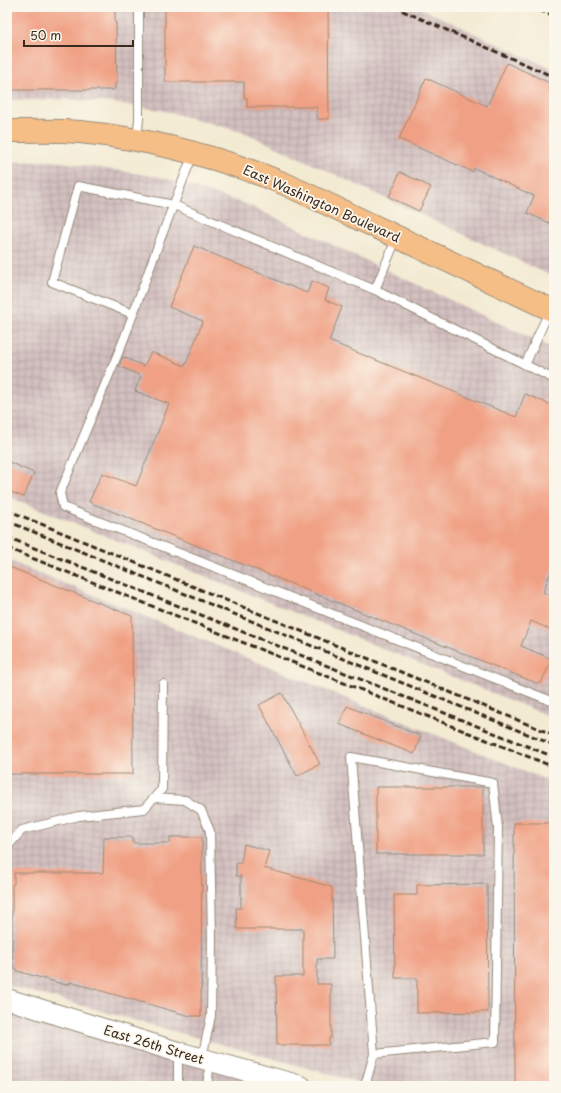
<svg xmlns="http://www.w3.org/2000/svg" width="561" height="1093" font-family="'Playpen Sans',sans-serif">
  <defs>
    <pattern id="industrial-grid" width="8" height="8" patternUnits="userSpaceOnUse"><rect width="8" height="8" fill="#d2bfbf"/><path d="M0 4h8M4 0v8" fill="none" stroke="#b5a4a4"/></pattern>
  </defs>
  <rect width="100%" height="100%" fill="#fbf7ec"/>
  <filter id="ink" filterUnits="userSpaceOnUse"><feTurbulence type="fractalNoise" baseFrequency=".025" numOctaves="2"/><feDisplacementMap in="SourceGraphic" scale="8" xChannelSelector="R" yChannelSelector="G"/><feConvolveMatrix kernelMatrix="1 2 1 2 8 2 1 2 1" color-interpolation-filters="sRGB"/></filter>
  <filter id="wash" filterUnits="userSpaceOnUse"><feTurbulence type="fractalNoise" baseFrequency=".012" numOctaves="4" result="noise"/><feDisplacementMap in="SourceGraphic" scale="16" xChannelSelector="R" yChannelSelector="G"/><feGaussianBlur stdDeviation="0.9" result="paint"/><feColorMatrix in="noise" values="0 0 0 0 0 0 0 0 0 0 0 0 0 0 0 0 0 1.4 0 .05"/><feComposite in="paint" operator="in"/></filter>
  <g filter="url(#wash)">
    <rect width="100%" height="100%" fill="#f3ead2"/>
    <!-- industrial -->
    <path fill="url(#industrial-grid)" d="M 7,7 L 418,7 L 554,70 L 554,277 L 246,133 L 161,110 L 112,103 L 66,99 L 7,100 Z
      M 54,161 L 160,177 L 246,204 L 554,349 L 554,718 L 7,496 L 7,162 Z
      M 7,560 L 554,783 L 554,1086 L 372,1086 L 7,985 Z
      M 7,1005 L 294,1086 L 7,1086 Z"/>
    <g id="blocks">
      <!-- building -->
      <path fill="#f0a084" d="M 7,7 L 112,7 L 112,11 L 115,11 L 115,23 L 116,23 L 117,83 L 115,83 L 115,89 L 113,89 L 113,90 L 7,90 Z
        M 165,7 L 328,7 L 329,119 L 317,119 L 317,107 L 247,107 L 247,98 L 244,98 L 244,82 L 165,82 Z
        M 507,63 L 554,85 L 554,225 L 527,213 L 534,196 L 474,168 L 473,172 L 399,139 L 426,78 L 487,106 Z
        M 400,172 L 431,187 L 419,211 L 389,197 Z
        M 194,246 L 307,293 L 312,281 L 329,288 L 325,300 L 342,307 L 329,341 L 516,417 L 525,394 L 554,406 L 554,564 L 543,592 L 554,597 L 554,631 L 531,621 L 521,646 L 552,659 L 541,683 L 536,683 L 89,502 L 102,473 L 136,486 L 169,404 L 135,391 L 141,376 L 119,366 L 123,357 L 144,366 L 151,352 L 185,366 L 203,321 L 169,307 Z
        M 7,461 L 34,473 L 24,497 L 7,491 Z
        M 7,566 L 132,616 L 133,774 L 7,774 Z
        M 282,693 L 320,764 L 297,776 L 259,705 Z
        M 347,706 L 421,736 L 414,754 L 339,724 Z
        M 376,787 L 483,787 L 483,854 L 376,854 Z
        M 514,823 L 554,823 L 554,1086 L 515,1086 Z
        M 104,837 L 133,837 L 133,843 L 170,843 L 170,837 L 202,837 L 201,1016 L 190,1016 L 70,982 L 70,984 L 66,983 L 66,985 L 17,971 L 17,969 L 13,968 L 13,964 L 12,964 L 12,885 L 14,884 L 14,873 L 103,873 Z
        M 244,844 L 269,851 L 264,868 L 332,887 L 333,959 L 317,959 L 317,984 L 331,984 L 331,1038 L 329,1038 L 329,1045 L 277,1045 L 276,976 L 303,976 L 303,929 L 237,929 L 236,908 L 241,908 L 241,876 L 236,876 L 236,863 L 241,863 Z
        M 487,884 L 488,1012 L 417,1013 L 417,978 L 395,978 L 394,895 L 417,895 L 417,885 Z"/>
    </g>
  </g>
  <g filter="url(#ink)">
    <use href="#blocks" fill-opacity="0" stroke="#978a78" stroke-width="1"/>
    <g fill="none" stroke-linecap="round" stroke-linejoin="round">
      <defs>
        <path id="service" d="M 137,140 L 139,119 L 139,7
          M 193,154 L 160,240 L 124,339 L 60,493 L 63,507 L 554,702
          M 375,290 L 397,237
          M 133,314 L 52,282 L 78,186 L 174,205 L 375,290 L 554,379
          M 525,365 L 550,309
          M 154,798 L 185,800 L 201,810 L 210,831 L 212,939 L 211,1016 L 202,1058
          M 7,847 L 22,830 L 79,816 L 144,809 L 162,789 L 163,684
          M 178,1052 L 178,1086
          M 207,1086 L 210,1061
          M 365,1086 L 374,1054 L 351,757 L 493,783 L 498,828 L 495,1042 L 374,1054"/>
        <path id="tertiary" d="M 7,999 L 178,1052 L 301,1086"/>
        <path id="primary" d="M 7,131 C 31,131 56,130 80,132 C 151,139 219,157 285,184 L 554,311"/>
      </defs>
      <!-- service casing -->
      <use href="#service" stroke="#978a78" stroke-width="10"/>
      <!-- tertiary casing -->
      <use href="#tertiary" stroke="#978a78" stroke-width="22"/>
      <!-- primary casing -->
      <use href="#primary" stroke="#978a78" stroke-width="24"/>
      <!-- service -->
      <use href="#service" stroke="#fff" stroke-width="8"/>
      <!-- tertiary -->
      <use href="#tertiary" stroke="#fff" stroke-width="20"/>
      <!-- primary -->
      <use href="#primary" stroke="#f6be87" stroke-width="22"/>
      <!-- rail -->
      <path stroke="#3b2a1e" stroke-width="3" stroke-dasharray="6 3" stroke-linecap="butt" d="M 394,7 L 554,77
        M 531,7 L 554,16
        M 7,510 L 554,735
        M 7,521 L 554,745
        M 7,537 L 554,757
        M 7,548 L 554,767"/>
    </g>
  </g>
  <g text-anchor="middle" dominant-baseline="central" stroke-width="3.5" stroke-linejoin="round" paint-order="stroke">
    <!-- street labels -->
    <g font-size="13" fill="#3b2a1e" stroke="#fbf7ec">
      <text transform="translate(322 203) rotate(24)">East Washington Boulevard</text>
      <text transform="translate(154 1044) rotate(17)">East 26th Street</text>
    </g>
  </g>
  <!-- margin -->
  <rect width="561" height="1093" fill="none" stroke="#fbf7ec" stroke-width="24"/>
  <!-- scale -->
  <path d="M24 40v6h109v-6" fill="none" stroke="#3b2a1e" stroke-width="2"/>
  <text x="30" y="40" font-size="12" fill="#3b2a1e" stroke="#fbf7ec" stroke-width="3" paint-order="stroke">50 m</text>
</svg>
